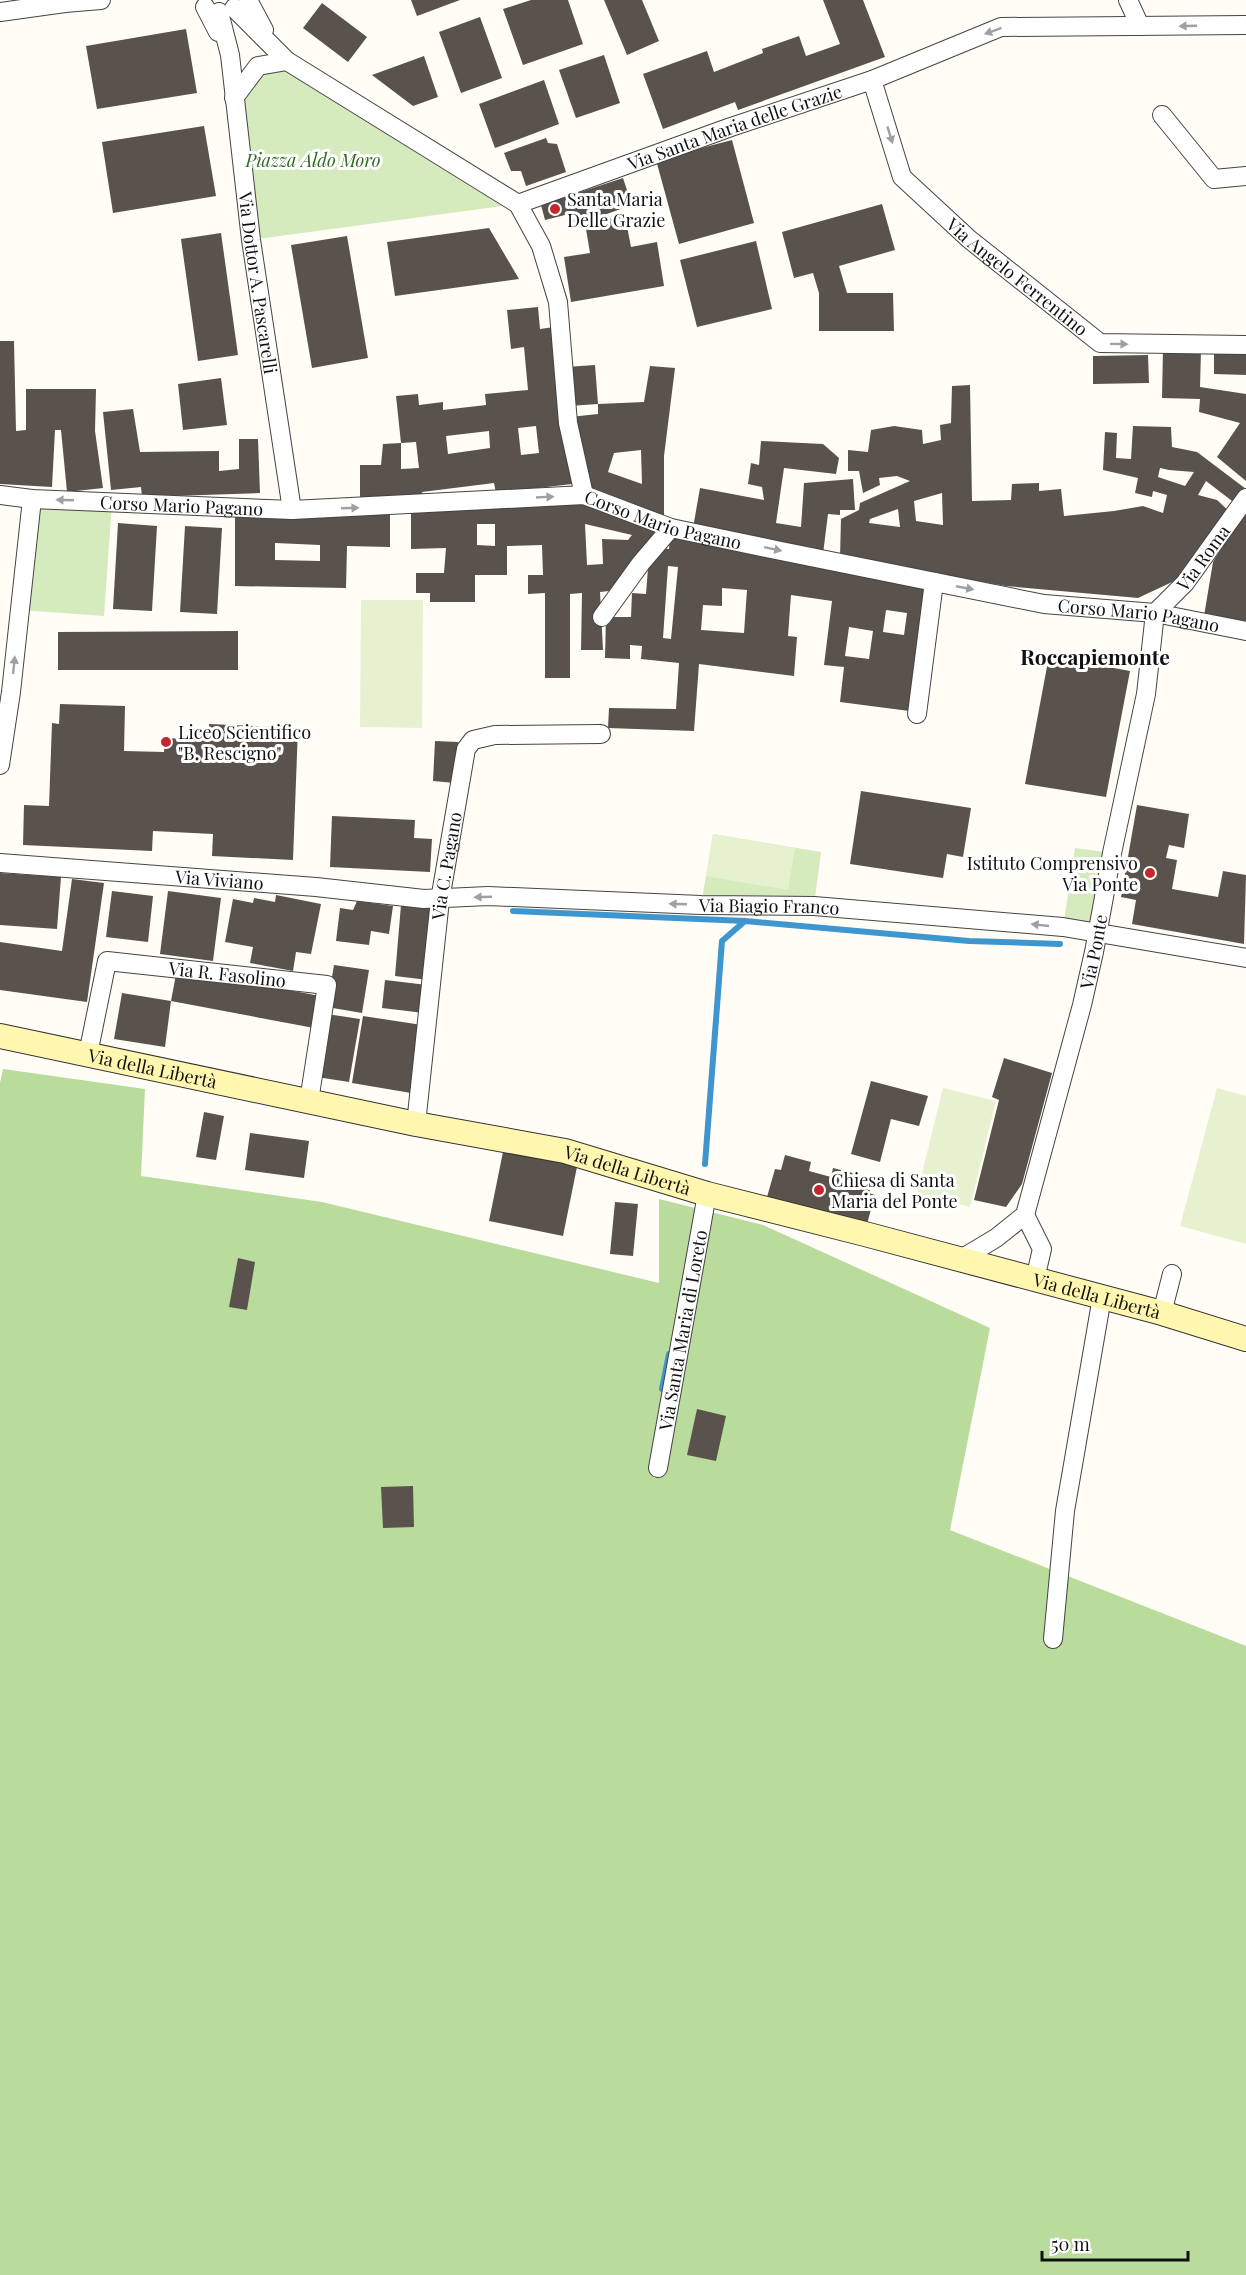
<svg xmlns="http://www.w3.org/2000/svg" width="1246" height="2275" font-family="'Playfair Display',serif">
  <rect width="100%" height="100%" fill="#fffdf5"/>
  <!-- green -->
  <path fill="#d5ebbd" d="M 287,61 L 518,204 L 251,240 L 234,98 L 258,66 Z
    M 32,499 L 112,502 L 104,616 L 20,610 Z
    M 713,834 L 821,852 L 814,906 L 701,905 Z
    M 1075,848 L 1112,853 L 1098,934 L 1063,927 Z"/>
  <!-- forest -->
  <path fill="#b9dc9c" d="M 3,1069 L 145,1089 L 141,1176 L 322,1202 L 659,1283 L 659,1199 L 763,1225 L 990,1328 L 950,1530 L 1246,1646 L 1246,2275 L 0,2275 L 0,1083 Z"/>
  <!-- pitch -->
  <path fill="#e6f2cf" d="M 361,600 L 423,600 L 422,728 L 360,727 Z
    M 713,834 L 795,848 L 788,890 L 706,876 Z
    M 943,1088 L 996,1101 L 970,1207 L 917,1194 Z
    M 1217,1088 L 1246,1096 L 1246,1244 L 1180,1226 Z"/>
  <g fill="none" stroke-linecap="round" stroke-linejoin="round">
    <!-- stream -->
    <path stroke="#3f96cf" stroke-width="6" d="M 513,911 L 745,921 L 969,941 L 1060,944
      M 705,1164 L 722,941 L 745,921
      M 662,1389 L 669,1354"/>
  </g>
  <!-- building -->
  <path fill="#5a524d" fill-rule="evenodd" d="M 411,0 L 460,0 L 417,16 Z
    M 531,0 L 568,0 L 583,44 L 523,65 L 503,9 Z
    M 604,0 L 642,0 L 659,41 L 627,55 Z
    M 823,0 L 863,0 L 885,57 L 738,110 L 735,102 L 663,129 L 643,74 L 707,51 L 714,72 L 763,53 L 762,49 L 799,36 L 806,56 L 840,44 Z
    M 322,3 L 367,37 L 348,62 L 303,28 Z
    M 480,17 L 502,78 L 461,93 L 439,32 Z
    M 186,29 L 197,93 L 97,109 L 86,46 Z
    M 604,55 L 620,103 L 576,118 L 559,70 Z
    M 424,56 L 438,97 L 413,106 L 372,75 Z
    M 544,80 L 559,124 L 495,148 L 479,104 Z
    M 204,126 L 216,196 L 113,213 L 102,142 Z
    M 546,138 L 548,143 L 557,144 L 566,172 L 526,186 L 521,171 L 511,171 L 504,153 Z
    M 732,140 L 754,223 L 679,244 L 656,160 Z
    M 623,178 L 632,205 L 573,226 L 569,214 L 545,220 L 541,205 Z
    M 882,204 L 895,250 L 839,266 L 847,293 L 893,293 L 894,331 L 819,331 L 819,293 L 813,273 L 794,278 L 782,232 Z
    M 625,216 L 631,247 L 657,242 L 664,286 L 571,302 L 564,257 L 590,253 L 585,223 Z
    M 489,228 L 519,279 L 395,296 L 387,242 Z
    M 221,233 L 238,355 L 198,361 L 181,239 Z
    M 347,236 L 368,358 L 312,368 L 291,245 Z
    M 756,241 L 772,309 L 697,327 L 680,260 Z
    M 538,307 L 540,329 L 554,327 L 572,484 L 496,493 L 494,483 L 422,492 L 423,496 L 360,498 L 360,465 L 381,465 L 383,444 L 401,443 L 401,469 L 419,468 L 416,442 L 401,443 L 396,396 L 418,394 L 419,405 L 443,402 L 443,410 L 486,405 L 485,394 L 528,390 L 524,347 L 511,349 L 507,310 ZM 536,426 L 539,453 L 521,455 L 518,428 ZM 489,431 L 490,448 L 448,454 L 446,436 Z
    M 0,341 L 14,341 L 16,431 L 26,430 L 26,389 L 96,389 L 95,431 L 103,488 L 67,492 L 61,430 L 55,430 L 52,487 L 0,484 Z
    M 1214,346 L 1246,348 L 1246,375 L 1214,374 Z
    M 1163,349 L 1201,350 L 1200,387 L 1246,394 L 1246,481 L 1217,457 L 1240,423 L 1199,412 L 1200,399 L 1162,398 Z
    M 1148,355 L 1149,383 L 1093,384 L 1093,356 Z
    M 595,365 L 598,404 L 569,406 L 566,367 Z
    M 650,366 L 675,368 L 664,456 L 664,520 L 584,491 L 570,417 L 598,414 L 598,404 L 644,402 ZM 641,450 L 642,484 L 608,472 L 614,453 Z
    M 221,378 L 227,425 L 183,430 L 178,384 Z
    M 970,385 L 972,501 L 1011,500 L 1012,484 L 1039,483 L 1039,491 L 1061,489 L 1064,516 L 1114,511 L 1143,506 L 1163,513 L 1167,495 L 1153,491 L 1152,497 L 1135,493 L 1138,478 L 1103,470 L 1105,432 L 1117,433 L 1116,458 L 1131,459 L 1133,426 L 1171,427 L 1172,447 L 1197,452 L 1246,489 L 1246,492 L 1236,504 L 1206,481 L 1198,495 L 1217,500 L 1231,513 L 1185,576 L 1138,598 L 1006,586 L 840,557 L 841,519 L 859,510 L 860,503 L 910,481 L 897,476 L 879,478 L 880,485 L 863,493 L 859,471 L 848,471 L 848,450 L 868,452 L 871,430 L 894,426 L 922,430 L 923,444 L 941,440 L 940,425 L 951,423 L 952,386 ZM 1160,468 L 1169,470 L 1194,472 L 1185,486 L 1158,477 ZM 942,493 L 943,525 L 916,521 L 914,501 ZM 898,509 L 900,527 L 869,523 L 870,519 Z
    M 133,409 L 140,452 L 219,451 L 219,471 L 239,469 L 239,439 L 258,439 L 260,493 L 142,497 L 141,487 L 111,490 L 103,412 Z
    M 761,441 L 823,444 L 839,458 L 836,474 L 784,468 L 776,523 L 801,527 L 804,483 L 853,479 L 855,510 L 840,510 L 840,515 L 828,514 L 823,554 L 693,528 L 700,488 L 764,500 L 762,487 L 748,484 L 751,463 L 759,465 Z
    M 598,502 L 664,530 L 618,590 L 600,592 L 603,650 L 581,650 L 582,593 L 570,594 L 570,678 L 545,678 L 545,593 L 528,594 L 528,575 L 543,575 L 542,545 L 507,546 L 507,575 L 475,575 L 475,602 L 430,602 L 430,593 L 416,593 L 416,573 L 444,573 L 446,548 L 411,549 L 411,505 ZM 477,524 L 495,524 L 495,546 L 477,545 ZM 585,524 L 632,535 L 628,540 L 602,539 L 603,564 L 587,565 Z
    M 1246,507 L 1246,624 L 1204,616 L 1213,562 Z
    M 235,513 L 390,514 L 390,547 L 347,546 L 346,588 L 235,586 ZM 275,543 L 320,545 L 320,561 L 275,560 Z
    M 118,523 L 157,526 L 152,611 L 113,609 Z
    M 185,526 L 222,528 L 217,614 L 180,612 Z
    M 670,532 L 932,582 L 917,712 L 840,702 L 844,667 L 824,665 L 832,601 L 791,595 L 788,636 L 797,637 L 794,676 L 699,664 L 694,731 L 608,728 L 609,708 L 676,709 L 679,663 L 641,659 L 642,646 L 630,645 L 630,659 L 605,658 L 606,617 L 631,617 L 632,593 L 646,594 L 649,556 L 658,548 L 669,549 ZM 668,566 L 678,567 L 671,639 L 663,638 ZM 722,588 L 747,590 L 744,633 L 701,630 L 703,605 L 722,606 ZM 886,610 L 907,613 L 904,635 L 883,632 ZM 849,627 L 873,631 L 869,659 L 845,656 Z
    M 238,631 L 238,670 L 58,670 L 58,632 Z
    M 1049,656 L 1130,671 L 1106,797 L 1025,784 Z
    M 60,704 L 125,706 L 124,751 L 164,752 L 165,738 L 208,740 L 209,724 L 298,728 L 293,860 L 212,856 L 213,834 L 153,831 L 152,851 L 23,845 L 24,805 L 49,806 L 52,723 L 59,724 Z
    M 435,741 L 458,742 L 455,783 L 433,781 Z
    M 861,791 L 971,808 L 963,857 L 947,854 L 943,878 L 850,864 Z
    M 1137,805 L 1189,814 L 1184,848 L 1169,845 L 1166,858 L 1177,860 L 1172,889 L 1218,897 L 1223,871 L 1246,875 L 1244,944 L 1132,924 L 1136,900 L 1121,897 Z
    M 332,816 L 415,820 L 414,838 L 432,839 L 430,872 L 330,867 Z
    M 0,873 L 61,877 L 57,929 L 0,925 Z
    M 72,879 L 104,883 L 87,1002 L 0,990 L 0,942 L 62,951 Z
    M 112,891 L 153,896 L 148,942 L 106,937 Z
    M 168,891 L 221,898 L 213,961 L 160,954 Z
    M 276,895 L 321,904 L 311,954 L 296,952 L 293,971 L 250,963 L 253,947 L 225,942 L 233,899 L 253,903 L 254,898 L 275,902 Z
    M 357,901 L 393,906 L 389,934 L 371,931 L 369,945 L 336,941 L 340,908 L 353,910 Z
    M 401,905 L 435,908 L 428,980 L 395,976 Z
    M 334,965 L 369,970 L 362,1013 L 327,1007 Z
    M 177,969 L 320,996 L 314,1028 L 171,1001 Z
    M 385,980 L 427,985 L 424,1013 L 382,1008 Z
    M 122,993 L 171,1001 L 165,1047 L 114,1039 Z
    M 327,1014 L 360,1019 L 349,1082 L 317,1077 Z
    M 363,1016 L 422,1025 L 411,1093 L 352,1083 Z
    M 1004,1058 L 1052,1073 L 1022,1184 L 1006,1207 L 974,1200 L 999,1100 L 992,1097 Z
    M 871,1081 L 928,1096 L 919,1126 L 891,1119 L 880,1162 L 851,1154 Z
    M 204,1112 L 224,1116 L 216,1160 L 196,1157 Z
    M 250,1133 L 309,1141 L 304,1178 L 245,1170 Z
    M 504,1147 L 578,1162 L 563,1236 L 489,1221 Z
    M 785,1155 L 811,1162 L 809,1171 L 831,1177 L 833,1168 L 876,1179 L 874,1186 L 871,1186 L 869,1193 L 875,1195 L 867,1224 L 767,1197 L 775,1169 L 781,1170 Z
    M 615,1202 L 638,1204 L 633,1256 L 610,1254 Z
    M 238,1258 L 255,1262 L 247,1310 L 229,1307 Z
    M 697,1409 L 726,1416 L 716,1461 L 687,1455 Z
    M 413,1486 L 414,1527 L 383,1528 L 381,1487 Z"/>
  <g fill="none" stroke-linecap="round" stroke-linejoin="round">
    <defs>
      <g id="street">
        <path d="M 248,0 L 264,30"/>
        <path d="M 1128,0 L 1140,26"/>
        <path d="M 205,7 L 218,32"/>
        <path d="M 234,8 L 287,61 L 518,204 L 541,246 L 558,302 L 568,423 L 584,495"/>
        <path d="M 0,12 L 65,3 L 101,0"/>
        <path id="s1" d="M 219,12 L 230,55 L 251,240 L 292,510"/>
        <path id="s2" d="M 872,80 L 902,177 L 969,239 L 1100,343 L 1246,345"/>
        <path d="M 234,98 L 258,66 L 287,61"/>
        <path d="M 1162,115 L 1214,179 L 1246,176"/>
        <path id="s3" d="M 518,204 L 731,127 L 872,80 L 1001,27 L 1246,25"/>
        <path id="s4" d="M 0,495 L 32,499 L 292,510 L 584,495 L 671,528 L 776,550 L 1044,604 L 1155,613 L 1246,631"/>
        <path d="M 602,617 L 641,563 L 671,528"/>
        <path d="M 917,714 L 934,582"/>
        <path d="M 0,765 L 11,692 L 32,499"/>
        <path id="s5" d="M 0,863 L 316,887 L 424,899 L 488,896 L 701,905 L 814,906 L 1063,927 L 1246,958"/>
        <path id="s6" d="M 88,1054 L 107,961 L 327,985 L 309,1101"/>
        <path id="s7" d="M 416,1124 L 440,900 L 466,749 L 473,740 L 495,735 L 601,734"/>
        <path d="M 1025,1215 L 1042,1249 L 1035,1279"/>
        <path id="s8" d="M 961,1259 L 996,1238 L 1025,1215 L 1082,1005 L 1094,952 L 1112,853 L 1146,694 L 1155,613 L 1185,583 L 1246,498"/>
        <path d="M 1162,1313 L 1172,1274"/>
        <path id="s9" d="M 658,1468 L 707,1194"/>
        <path d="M 1053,1639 L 1065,1511 L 1102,1297"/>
      </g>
      <g id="secondary">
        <path id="s10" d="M 0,1036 L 416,1124 L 565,1151 L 707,1194 L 865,1234 L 1162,1313 L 1246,1339"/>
      </g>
    </defs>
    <!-- street casing -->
    <use href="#street" stroke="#444" stroke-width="20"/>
    <!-- secondary casing -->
    <use href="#secondary" stroke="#333" stroke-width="26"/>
    <!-- street -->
    <use href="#street" stroke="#fff" stroke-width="18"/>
    <!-- secondary -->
    <use href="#secondary" stroke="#fff6b0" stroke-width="24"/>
  </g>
  <!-- one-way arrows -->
  <defs><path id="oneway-solid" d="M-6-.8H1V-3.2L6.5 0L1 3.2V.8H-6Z" transform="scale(1.5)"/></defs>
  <g fill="#a0a0a0">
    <use href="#oneway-solid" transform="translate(1188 26) rotate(178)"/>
    <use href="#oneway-solid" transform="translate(993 31) rotate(160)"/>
    <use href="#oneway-solid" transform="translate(890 135) rotate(73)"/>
    <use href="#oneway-solid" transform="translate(1119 344) rotate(1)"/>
    <use href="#oneway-solid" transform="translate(545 497) rotate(-3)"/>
    <use href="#oneway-solid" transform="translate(65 500) rotate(-178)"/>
    <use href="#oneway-solid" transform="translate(350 508) rotate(-2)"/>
    <use href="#oneway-solid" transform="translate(773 549) rotate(12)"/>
    <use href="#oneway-solid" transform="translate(965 588) rotate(11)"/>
    <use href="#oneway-solid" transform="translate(14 665) rotate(-84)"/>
    <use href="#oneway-solid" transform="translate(483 897) rotate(178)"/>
    <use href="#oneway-solid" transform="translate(678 904) rotate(-178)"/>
    <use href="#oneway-solid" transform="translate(1040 925) rotate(-174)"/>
  </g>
  <!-- markers -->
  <g fill="#c4262e" stroke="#fff" stroke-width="2">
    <circle cx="555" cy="209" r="6"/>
    <circle cx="166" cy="742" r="6"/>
    <circle cx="1150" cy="873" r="6"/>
    <circle cx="819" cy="1190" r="6"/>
  </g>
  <g text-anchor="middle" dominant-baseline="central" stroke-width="6" stroke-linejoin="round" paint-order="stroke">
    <!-- street labels -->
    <g font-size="18" fill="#111" stroke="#fff">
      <text stroke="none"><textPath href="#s3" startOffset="230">Via Santa Maria delle Grazie</textPath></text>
      <text stroke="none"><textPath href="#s2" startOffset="254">Via Angelo Ferrentino</textPath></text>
      <text stroke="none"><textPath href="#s1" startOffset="274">Via Dottor A. Pascarelli</textPath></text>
      <text stroke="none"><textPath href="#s4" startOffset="182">Corso Mario Pagano</textPath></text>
      <text stroke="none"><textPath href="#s4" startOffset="668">Corso Mario Pagano</textPath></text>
      <text stroke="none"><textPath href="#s8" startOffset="768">Via Roma</textPath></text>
      <text stroke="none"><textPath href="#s4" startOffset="1154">Corso Mario Pagano</textPath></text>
      <text stroke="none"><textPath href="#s7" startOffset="260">Via C. Pagano</textPath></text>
      <text stroke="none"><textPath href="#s5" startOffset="220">Via Viviano</textPath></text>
      <text stroke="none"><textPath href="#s5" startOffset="771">Via Biagio Franco</textPath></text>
      <text stroke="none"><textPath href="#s8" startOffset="350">Via Ponte</textPath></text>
      <text stroke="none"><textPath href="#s6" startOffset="216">Via R. Fasolino</textPath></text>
      <text stroke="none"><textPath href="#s10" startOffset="156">Via della Libertà</textPath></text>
      <text stroke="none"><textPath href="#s10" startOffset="642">Via della Libertà</textPath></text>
      <text stroke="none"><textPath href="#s10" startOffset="1128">Via della Libertà</textPath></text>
      <text stroke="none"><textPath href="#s9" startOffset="140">Via Santa Maria di Loreto</textPath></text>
    </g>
    <!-- park labels -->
    <g font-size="18" font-style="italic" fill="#2f6b1f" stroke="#fff">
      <text x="313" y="160">Piazza Aldo Moro</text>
    </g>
    <!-- poi labels -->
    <g font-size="18" fill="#111" stroke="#fff" text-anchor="start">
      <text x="567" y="199">Santa Maria<tspan x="567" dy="21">Delle Grazie</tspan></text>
      <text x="178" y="732">Liceo Scientifico<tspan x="178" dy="21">"B. Rescigno"</tspan></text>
      <text x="1138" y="863" text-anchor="end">Istituto Comprensivo<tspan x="1138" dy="21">Via Ponte</tspan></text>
      <text x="831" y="1180">Chiesa di Santa<tspan x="831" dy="21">Maria del Ponte</tspan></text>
    </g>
    <!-- quarter labels -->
    <g font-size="21" font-weight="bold" fill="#111" stroke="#fff">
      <text x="1095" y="656">Roccapiemonte</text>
    </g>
  </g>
  <!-- scale -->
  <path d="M1042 2251v9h146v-9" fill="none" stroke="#111111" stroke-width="3"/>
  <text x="1051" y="2251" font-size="18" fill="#111111" stroke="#ffffff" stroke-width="4.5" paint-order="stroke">50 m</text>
</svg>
